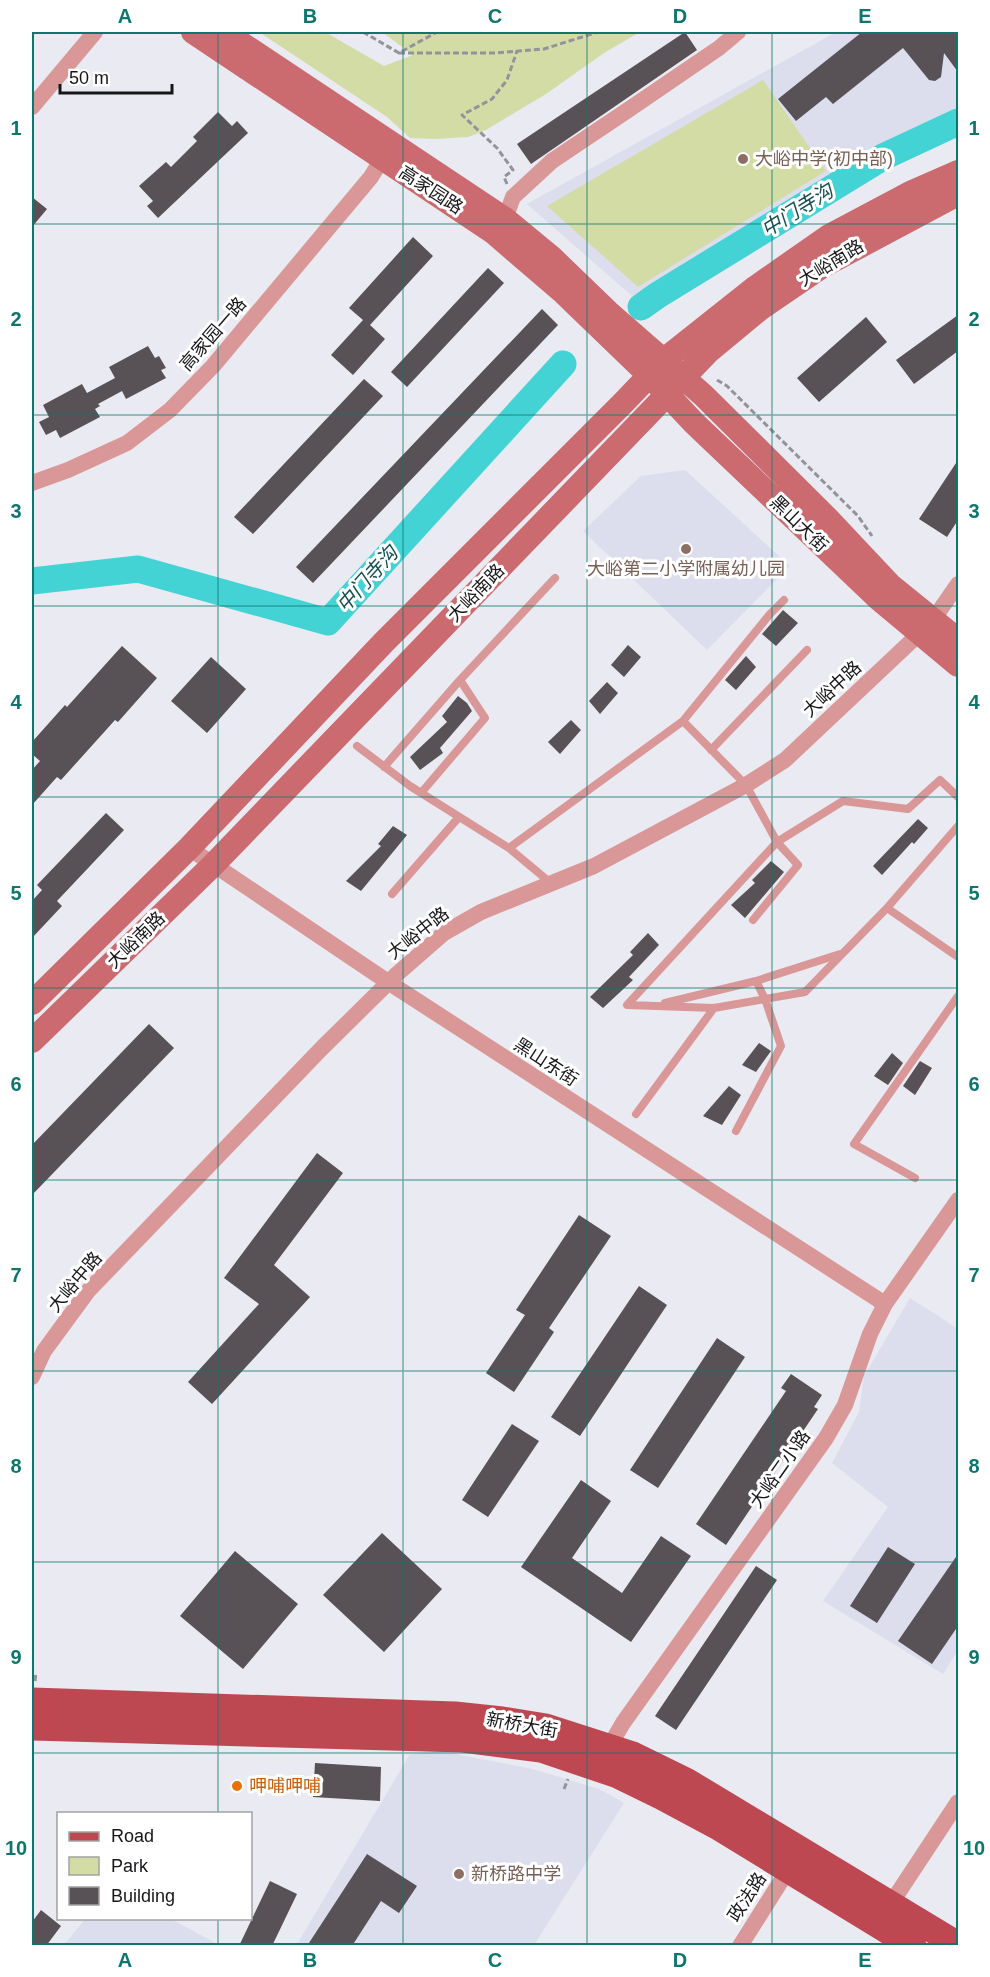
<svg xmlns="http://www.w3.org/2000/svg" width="990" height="1977" font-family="Helvetica,'Noto Sans SC',sans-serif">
  <rect width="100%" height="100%" fill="#e9eaf2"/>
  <!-- built -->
  <path fill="#dcdeed" d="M 836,32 L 958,32 L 958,113 L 632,296 L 527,204 Z
    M 685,470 L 790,566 L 707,650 L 583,531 L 641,476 Z
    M 910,1298 L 958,1329 L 958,1650 L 943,1674 L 823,1601 L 888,1507 L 832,1463 L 859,1412 L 864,1376 Z
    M 440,1751 L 533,1769 L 599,1789 L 624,1803 L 534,1945 L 296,1946 L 410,1754 Z
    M 86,1918 L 171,1919 L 219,1945 L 64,1945 Z"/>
  <!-- green -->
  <path fill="#d4dca5" d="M 259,32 L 325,32 L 384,66 L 413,55 L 382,32 L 640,32 L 604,53 L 546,94 L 486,130 L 468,137 L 435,139 L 410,138 L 387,117 Z
    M 763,80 L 826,171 L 638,287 L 547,206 Z"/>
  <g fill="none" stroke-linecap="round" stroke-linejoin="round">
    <!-- river -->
    <path stroke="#43d3d4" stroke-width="27" d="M 641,307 L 658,295 L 883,157 L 958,122
      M 32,581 L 138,569 L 328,622 L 563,364"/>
  </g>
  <!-- building -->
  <path fill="#585155" d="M 685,32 L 697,50 L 531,164 L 517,144 Z
    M 862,32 L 958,32 L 958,72 L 944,53 L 941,77 L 935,81 L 929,80 L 903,48 L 833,104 L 826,97 L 796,121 L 778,99 Z
    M 218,112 L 232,126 L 237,121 L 248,133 L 158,218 L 147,206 L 153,201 L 139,186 L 166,162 L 171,167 L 197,141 L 193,137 Z
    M 32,197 L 47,209 L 32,227 Z
    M 413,237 L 433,256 L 370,325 L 385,339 L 353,375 L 331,355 L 363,320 L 349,308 Z
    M 488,268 L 504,283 L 407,387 L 391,372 Z
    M 542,309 L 558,325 L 313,583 L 296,567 Z
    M 958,315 L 958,351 L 914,384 L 896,360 Z
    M 866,317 L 887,342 L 819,402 L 797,378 Z
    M 148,346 L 155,358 L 159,356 L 166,368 L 161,370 L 166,378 L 126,399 L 122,391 L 98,404 L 100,406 L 95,409 L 100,417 L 60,438 L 56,430 L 46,435 L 39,422 L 49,417 L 43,405 L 82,384 L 87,393 L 115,378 L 109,367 Z
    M 364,379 L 383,396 L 253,534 L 234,517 Z
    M 958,460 L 958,520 L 947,537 L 919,519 Z
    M 783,610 L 798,623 L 776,646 L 762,634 Z
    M 628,645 L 641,657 L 624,677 L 611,665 Z
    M 122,646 L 157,678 L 118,722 L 115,720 L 61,780 L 57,777 L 32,805 L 32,770 L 40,761 L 32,754 L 32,742 L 65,705 L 67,707 Z
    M 746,656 L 756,667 L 736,690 L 725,680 Z
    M 211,657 L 246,689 L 207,733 L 171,701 Z
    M 607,682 L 618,693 L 600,714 L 589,701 Z
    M 458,696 L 467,703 L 472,711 L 440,748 L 443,753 L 420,770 L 410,757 L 447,722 L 442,716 Z
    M 571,720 L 581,730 L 560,754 L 548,742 Z
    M 106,813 L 124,830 L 57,901 L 62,906 L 32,938 L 32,901 L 42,890 L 37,885 Z
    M 918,819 L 928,828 L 914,844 L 912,842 L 882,875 L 873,866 Z
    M 393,826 L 407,835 L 361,891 L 346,881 L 381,846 L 378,844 Z
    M 771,861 L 784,872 L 745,918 L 731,905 L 755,883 L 752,880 Z
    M 648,933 L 659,945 L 629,977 L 633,980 L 603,1008 L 590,997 L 633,955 L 630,952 Z
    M 149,1024 L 174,1048 L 32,1195 L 32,1145 Z
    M 759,1043 L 771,1051 L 756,1072 L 742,1065 Z
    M 892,1053 L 903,1063 L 888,1085 L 874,1076 Z
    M 920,1061 L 932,1068 L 915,1095 L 903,1086 Z
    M 729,1086 L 741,1095 L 722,1125 L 703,1116 Z
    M 317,1153 L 343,1173 L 274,1265 L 310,1297 L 212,1404 L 188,1382 L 259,1304 L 224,1278 Z
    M 579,1215 L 611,1236 L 549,1328 L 554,1332 L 514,1392 L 486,1373 L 525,1315 L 516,1310 Z
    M 639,1286 L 667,1305 L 580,1436 L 551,1417 Z
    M 717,1338 L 745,1357 L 658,1488 L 630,1470 Z
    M 791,1374 L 822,1395 L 814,1407 L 818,1409 L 726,1545 L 696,1524 L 786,1391 L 781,1388 Z
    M 512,1424 L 539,1441 L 488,1517 L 462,1500 Z
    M 581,1480 L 611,1501 L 572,1558 L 622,1593 L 661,1536 L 691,1556 L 631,1642 L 521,1567 Z
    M 382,1533 L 442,1589 L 384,1652 L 323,1595 Z
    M 888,1547 L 915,1564 L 877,1623 L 850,1606 Z
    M 235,1551 L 298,1604 L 243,1669 L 180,1616 Z
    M 958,1554 L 958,1626 L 932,1664 L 898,1641 Z
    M 756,1566 L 777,1580 L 676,1730 L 655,1716 Z
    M 315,1763 L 381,1767 L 380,1801 L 313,1797 Z
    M 367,1854 L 417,1886 L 399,1913 L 381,1901 L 352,1946 L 307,1946 Z
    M 270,1881 L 297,1894 L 272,1946 L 239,1946 Z
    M 41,1910 L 61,1926 L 46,1946 L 32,1946 L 32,1922 Z"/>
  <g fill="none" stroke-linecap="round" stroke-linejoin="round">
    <!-- path -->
    <path stroke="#939399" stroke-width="3" stroke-dasharray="6 3" stroke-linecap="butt" d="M 363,32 L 399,53 L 437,32
      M 399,53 L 494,53 L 544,49 L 598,32
      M 507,184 L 504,177 L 513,170 L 497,148 L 462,115 L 492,99 L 507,80 L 517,51
      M 717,380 L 727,386 L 858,516 L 872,536
      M 35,1681 L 36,1672
      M 564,1789 L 568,1779"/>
    <!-- service -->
    <path stroke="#d99797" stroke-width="8" d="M 460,680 L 555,578
      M 357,746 L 410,786 L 509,848 L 683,721
      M 711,750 L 807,650
      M 384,767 L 460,680 L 485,718 L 421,793
      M 958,797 L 940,780 L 908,809 L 843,801 L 777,842 L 627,1005 L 714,1008 L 805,992 L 887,908 L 958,826
      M 509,848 L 552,884
      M 392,894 L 459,817
      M 887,908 L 958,957
      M 753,920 L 798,865 L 777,842 L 746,785 L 683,721 L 770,614 L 784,600
      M 665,1003 L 756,981 L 840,954
      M 636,1114 L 714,1008
      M 736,1131 L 781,1046 L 765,999 L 756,981
      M 915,1178 L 854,1144 L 958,996"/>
    <!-- minor -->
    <path stroke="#d99797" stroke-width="16" d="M 32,107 L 95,32
      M 505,219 L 513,197 L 552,161 L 628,110 L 719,48 L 738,32
      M 32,483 L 68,470 L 127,443 L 170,410 L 213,366 L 371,177 L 382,159
      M 933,620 L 958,584
      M 189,848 L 388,982 L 885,1304
      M 32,1377 L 44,1351 L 88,1291 L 322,1048 L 397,974 L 444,933 L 481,912 L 594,866 L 746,785 L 785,760 L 920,633
      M 609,1747 L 623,1723 L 826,1438 L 845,1405 L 870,1334 L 885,1304 L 958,1200
      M 890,1905 L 958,1802
      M 740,1946 L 788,1870"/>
    <!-- secondary -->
    <path stroke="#cb6b6f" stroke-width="24" d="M 193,32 L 493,232 L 564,293 L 648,374 L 694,423 L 879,599 L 958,665
      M 224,32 L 505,219 L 551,257 L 608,312 L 703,395 L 827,518 L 890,585 L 958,640
      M 32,1003 L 189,848 L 384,642 L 624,402 L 664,360 L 756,287 L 829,236 L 910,193 L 958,172
      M 32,1041 L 213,865 L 709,351 L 761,308 L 821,267 L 958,194"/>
    <!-- primary -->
    <path stroke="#be4852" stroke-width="27" d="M 32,1701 L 455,1715 L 502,1720 L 546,1727 L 633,1755 L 686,1781 L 958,1945
      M 32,1727 L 463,1739 L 541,1749 L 618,1775 L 661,1796 L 717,1826 L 913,1946"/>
  </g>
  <!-- grid -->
  <path fill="none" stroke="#0f766e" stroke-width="1.5" stroke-opacity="0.55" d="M 218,32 L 218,1814M 403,32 L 403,1946M 587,32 L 587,1946M 772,32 L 772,1946M 32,224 L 958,224M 32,415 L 958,415M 32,606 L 958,606M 32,797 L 958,797M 32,988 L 958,988M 32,1180 L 958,1180M 32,1371 L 958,1371M 32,1562 L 958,1562M 32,1753 L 958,1753M 218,1918 L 218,1946"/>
  <!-- markers -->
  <g fill="#8d6e63" stroke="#fff" stroke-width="2">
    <circle cx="743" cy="159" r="6"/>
    <circle cx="686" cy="549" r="6"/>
    <circle cx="459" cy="1874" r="6"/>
  </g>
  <circle fill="#e8710a" stroke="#fff" stroke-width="2" cx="237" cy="1786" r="6"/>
  <g text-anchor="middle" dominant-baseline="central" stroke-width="6" stroke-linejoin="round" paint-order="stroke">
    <!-- education labels -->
    <g font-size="18" fill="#785e54" stroke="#fff" text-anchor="start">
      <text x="755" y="159">大峪中学(初中部)</text>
      <text x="686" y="569" text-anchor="middle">大峪第二小学附属幼儿园</text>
      <text x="471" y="1874">新桥路中学</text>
    </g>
    <!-- street labels -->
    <g font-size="18" fill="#161619" stroke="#fff">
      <text transform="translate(431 190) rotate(33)">高家园路</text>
      <text transform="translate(831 263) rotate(-31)">大峪南路</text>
      <text transform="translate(213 334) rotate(-49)">高家园一路</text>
      <text transform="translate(799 524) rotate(44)">黑山大街</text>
      <text transform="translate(476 593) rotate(-46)">大峪南路</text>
      <text transform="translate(832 689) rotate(-43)">大峪中路</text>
      <text transform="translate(418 933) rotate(-38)">大峪中路</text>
      <text transform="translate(136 940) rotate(-44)">大峪南路</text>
      <text transform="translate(546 1062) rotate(33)">黑山东街</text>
      <text transform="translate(75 1282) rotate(-50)">大峪中路</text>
      <text transform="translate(780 1469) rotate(-55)">大峪二小路</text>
      <text transform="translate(522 1725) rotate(10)">新桥大街</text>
      <text transform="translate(747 1897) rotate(-57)">政法路</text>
    </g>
    <!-- food labels -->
    <g font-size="18" fill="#c56008" stroke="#fff" text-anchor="start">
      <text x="249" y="1786">呷哺呷哺</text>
    </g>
    <!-- water labels -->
    <g font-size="20" font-style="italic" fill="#145051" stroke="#fff">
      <text transform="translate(797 210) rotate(-32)">中门寺沟</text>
      <text transform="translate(367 579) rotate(-48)">中门寺沟</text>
    </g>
  </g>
  <!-- border -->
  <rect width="990" height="1977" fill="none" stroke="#ffffff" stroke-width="66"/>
  <!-- legend -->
  <rect x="57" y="1812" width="195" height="108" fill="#ffffff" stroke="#a2a2a3" stroke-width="1.5"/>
  <rect x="69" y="1832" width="30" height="9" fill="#be4852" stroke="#a2a2a3" stroke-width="1.5"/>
  <text x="111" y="1842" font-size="18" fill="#161619">Road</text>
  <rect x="69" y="1857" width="30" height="18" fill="#d4dca5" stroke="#a2a2a3" stroke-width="1.5"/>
  <text x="111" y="1872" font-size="18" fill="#161619">Park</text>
  <rect x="69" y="1887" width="30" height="18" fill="#585155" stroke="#a2a2a3" stroke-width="1.5"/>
  <text x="111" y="1902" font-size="18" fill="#161619">Building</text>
  <!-- scale -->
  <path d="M60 84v9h112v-9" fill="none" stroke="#161619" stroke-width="3"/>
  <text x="69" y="84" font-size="18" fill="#161619" stroke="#ffffff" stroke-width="4.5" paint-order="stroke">50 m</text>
  <rect x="33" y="33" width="924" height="1911" fill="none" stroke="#0f766e" stroke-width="2"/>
  <g font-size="20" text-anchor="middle" font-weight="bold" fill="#0f766e">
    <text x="125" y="23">A</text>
    <text x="310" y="23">B</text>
    <text x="495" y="23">C</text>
    <text x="680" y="23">D</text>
    <text x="865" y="23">E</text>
    <text x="16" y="135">1</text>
    <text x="974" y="135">1</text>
    <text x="16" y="326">2</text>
    <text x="974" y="326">2</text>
    <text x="16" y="518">3</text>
    <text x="974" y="518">3</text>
    <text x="16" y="709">4</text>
    <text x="974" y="709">4</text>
    <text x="16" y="900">5</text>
    <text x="974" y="900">5</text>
    <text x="16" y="1091">6</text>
    <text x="974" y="1091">6</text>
    <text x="16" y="1282">7</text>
    <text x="974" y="1282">7</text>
    <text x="16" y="1473">8</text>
    <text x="974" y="1473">8</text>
    <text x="16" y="1664">9</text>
    <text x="974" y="1664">9</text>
    <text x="16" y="1855">10</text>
    <text x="974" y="1855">10</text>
    <text x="125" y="1967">A</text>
    <text x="310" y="1967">B</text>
    <text x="495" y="1967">C</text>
    <text x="680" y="1967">D</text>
    <text x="865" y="1967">E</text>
  </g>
</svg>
